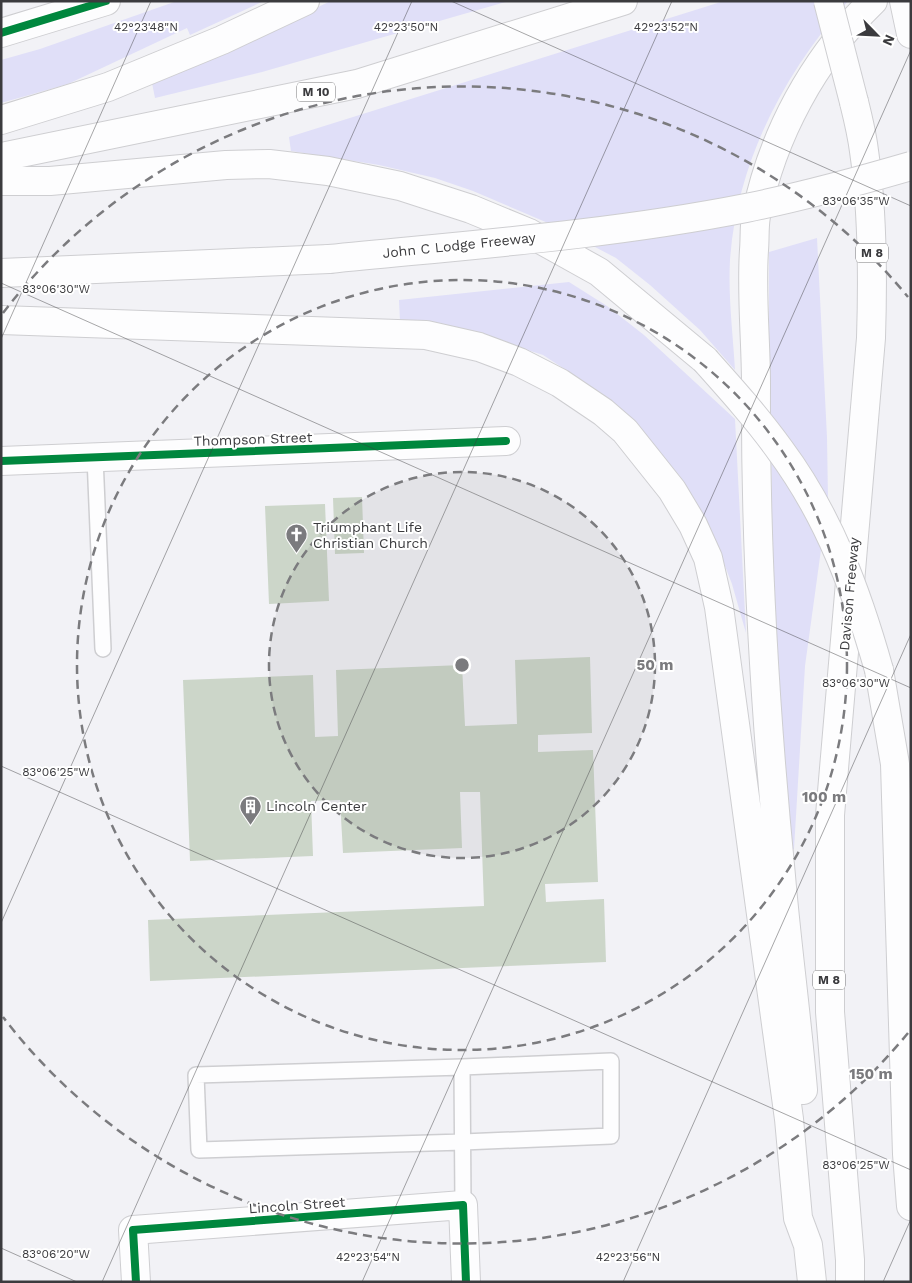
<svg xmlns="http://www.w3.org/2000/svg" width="912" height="1283" font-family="'Work Sans',sans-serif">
  <rect width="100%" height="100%" fill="#f2f2f6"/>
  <!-- green -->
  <path fill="#e0dff8" d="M 177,1 L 264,1 L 190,35 L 187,28 L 68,84 L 1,103 L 1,60 L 40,49 Z
    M 331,1 L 509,1 L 262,72 L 155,98 L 152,83 Z
    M 724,1 L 848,1 C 784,73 737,162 730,260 C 728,297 733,334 735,370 L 700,330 L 650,285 L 616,258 L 555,226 L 473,191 L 435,178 L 379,165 L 291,151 L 289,137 Z
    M 817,238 L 827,437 L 828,499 L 805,666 L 794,849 L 786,851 L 771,548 L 772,487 L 769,393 L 769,252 Z
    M 569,282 L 607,306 L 644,335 L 735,419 L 746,633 L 732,584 L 709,525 L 679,475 L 625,413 L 580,379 L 543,355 L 463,329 L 400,321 L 399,300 Z"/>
  <!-- building -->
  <path fill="#ccd6c9" d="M 362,497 L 364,553 L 335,554 L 333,498 Z
    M 325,504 L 329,601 L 269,604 L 265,506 Z
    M 590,657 L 592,733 L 538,735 L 538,752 L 593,750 L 598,882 L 545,884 L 546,902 L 604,899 L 606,962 L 150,981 L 148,920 L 484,906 L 480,792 L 460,792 L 462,848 L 343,853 L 340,800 L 311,801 L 313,856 L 190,861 L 183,680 L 313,675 L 315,737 L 338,736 L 336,670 L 462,665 L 465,726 L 517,724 L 515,660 Z"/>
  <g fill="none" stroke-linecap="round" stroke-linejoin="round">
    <defs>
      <path id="service" d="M 95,457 L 103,649
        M 611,1061 L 611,1136 L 463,1142 L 199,1150 L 196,1075 L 462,1067 Z
        M 462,1067 L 463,1205"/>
      <path id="minor" d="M 1,33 L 106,1
        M 1,461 L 506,441
        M 136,1282 L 133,1230 L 463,1205 L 466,1282"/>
      <path id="motorway" d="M 904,1 L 911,34
        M 1,120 L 108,87 L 222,40 L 305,1
        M 1,157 L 357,84 L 623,1
        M 1,181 L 50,181 L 226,165 L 269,164 L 328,171 L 400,186 L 471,209 L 529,233 L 599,272 L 705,360
        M 1,273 L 329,259
        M 1,320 L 426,335 L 479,347 L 519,362 L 560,383 L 603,412 L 625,431 L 672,490 L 693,525 L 708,558 L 719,607 L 789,1119 L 798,1218 L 808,1245 L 812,1282
        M 879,670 L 895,764 L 907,1154 L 911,1206
        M 803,1090 C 797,1018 787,947 781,876 C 765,713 755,549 756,385 C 756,340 751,295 754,250 C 755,239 754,227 756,216 C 772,135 814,58 873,1
        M 850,1282 L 850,1260 L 830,1012 L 830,815 L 871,338 C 873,276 873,213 864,151 C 862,135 858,118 854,102"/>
    </defs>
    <!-- service casing -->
    <use href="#service" stroke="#ceced1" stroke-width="18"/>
    <!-- minor casing -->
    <use href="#minor" stroke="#ceced1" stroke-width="30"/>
    <!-- motorway casing -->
    <use href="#motorway" stroke="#ceced1" stroke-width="30"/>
    <!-- service -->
    <use href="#service" stroke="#fdfdfe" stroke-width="15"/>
    <!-- minor -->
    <use href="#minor" stroke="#fdfdfe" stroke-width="28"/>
    <!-- motorway -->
    <use href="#motorway" stroke="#fdfdfe" stroke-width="28"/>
    <defs>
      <path id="motorway-bridge" d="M 828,1 L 854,102
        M 329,259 C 468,245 609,235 746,208 C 801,197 856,182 911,166
        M 705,360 C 731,389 757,418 780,450 C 829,516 857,592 879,670"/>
    </defs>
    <!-- motorway-bridge casing -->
    <use href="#motorway-bridge" stroke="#ceced1" stroke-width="30" stroke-linecap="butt"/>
    <!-- motorway-bridge -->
    <use href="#motorway-bridge" stroke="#fdfdfe" stroke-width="28"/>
    <defs>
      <path id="cycleway" d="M 1,33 L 106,1
        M 1,461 L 506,441
        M 136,1282 L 133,1230 L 463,1205 L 466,1282"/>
    </defs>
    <!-- cycleway casing -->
    <use href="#cycleway" stroke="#fff" stroke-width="11"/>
    <!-- cycleway -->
    <use href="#cycleway" stroke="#00873e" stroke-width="8"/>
  </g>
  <!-- ticks -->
  <path fill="none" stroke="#3b3b3e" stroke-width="1" stroke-opacity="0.45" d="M 451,1 L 911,206M 1,283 L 911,688M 1,339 L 151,1M 1,766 L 911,1170M 1,923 L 412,1M 1,1248 L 77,1282M 102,1282 L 672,1M 362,1282 L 911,50M 623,1282 L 911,634M 883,1282 L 911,1219"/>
  <!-- distance rings -->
  <circle cx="462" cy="665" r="193" fill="#7b7b7e" fill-opacity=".12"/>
  <g fill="none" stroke="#7b7b7e" stroke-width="2.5" stroke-dasharray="9 6">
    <circle cx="462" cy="665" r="193"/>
    <circle cx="462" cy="665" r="385"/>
    <path d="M908 1033A578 578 0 0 1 3 1017M3 313A578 578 0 0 1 908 297"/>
  </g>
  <!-- icons -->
  <defs>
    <symbol id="church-pin" viewBox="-11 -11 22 30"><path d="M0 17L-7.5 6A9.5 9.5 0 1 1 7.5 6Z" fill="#7b7b7e" stroke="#fff"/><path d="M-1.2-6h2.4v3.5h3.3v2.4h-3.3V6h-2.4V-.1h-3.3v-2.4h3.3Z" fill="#fff"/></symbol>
    <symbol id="building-pin" viewBox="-11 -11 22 30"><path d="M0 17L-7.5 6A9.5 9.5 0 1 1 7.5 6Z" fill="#7b7b7e" stroke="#fff"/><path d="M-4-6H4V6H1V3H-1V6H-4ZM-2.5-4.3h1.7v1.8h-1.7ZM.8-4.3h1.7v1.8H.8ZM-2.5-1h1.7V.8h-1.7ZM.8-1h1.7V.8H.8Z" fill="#fff"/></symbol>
  </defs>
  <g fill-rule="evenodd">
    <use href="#church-pin" x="284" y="522" width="25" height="34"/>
    <use href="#building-pin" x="238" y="794" width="25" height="34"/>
  </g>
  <g text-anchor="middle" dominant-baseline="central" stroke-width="4" stroke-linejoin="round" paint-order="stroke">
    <!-- shield labels -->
    <g fill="#fff" stroke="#767678" stroke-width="1">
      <rect x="297" y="82.5" width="38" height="19" rx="4"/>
      <rect x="856" y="243.5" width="32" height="19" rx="4"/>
      <rect x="813" y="970.5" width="32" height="19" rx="4"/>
    </g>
    <g font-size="12" font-weight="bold" fill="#3b3b3e">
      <text x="316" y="92">M 10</text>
      <text x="872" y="253">M 8</text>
      <text x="829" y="980">M 8</text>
    </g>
    <!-- street labels -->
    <g font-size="14" fill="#3b3b3e" stroke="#fff">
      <text transform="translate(459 245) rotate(-6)">John C Lodge Freeway</text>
      <text transform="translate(253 439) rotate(-2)">Thompson Street</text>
      <text transform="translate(849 594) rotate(-85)">Davison Freeway</text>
      <text transform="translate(297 1205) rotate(-4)">Lincoln Street</text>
    </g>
    <!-- poi labels -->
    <g font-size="14" fill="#3b3b3e" stroke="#fff" text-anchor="start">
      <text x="313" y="527">Triumphant Life<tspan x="313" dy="16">Christian Church</tspan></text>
      <text x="266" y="806">Lincoln Center</text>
    </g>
  </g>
  <g font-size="12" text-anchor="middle" fill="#3b3b3e" stroke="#fff" stroke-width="4" stroke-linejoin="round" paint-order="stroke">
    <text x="146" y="31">42°23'48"N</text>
    <text x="666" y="31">42°23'52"N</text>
    <text x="406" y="31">42°23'50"N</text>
    <text x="856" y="205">83°06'35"W</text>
    <text x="56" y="293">83°06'30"W</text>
    <text x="856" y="687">83°06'30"W</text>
    <text x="56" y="776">83°06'25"W</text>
    <text x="856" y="1169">83°06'25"W</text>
    <text x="56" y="1258">83°06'20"W</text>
    <text x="368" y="1261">42°23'54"N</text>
    <text x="628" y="1261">42°23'56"N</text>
  </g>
  <circle cx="462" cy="665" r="8" fill="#7b7b7e" stroke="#fff" stroke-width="2.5"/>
  <g font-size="15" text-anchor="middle" font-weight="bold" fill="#7b7b7e" stroke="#fff" stroke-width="4" stroke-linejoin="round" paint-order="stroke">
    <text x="655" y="670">50 m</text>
    <text x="824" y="802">100 m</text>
    <text x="871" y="1079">150 m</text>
  </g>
  <!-- border -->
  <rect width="912" height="1283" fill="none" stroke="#3b3b3e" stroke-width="5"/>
  <!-- north arrow -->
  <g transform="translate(877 35) rotate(114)" stroke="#ffffff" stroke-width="4" paint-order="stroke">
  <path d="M0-4L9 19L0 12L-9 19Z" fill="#3b3b3e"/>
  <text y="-8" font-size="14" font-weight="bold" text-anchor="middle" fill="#3b3b3e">N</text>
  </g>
</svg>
